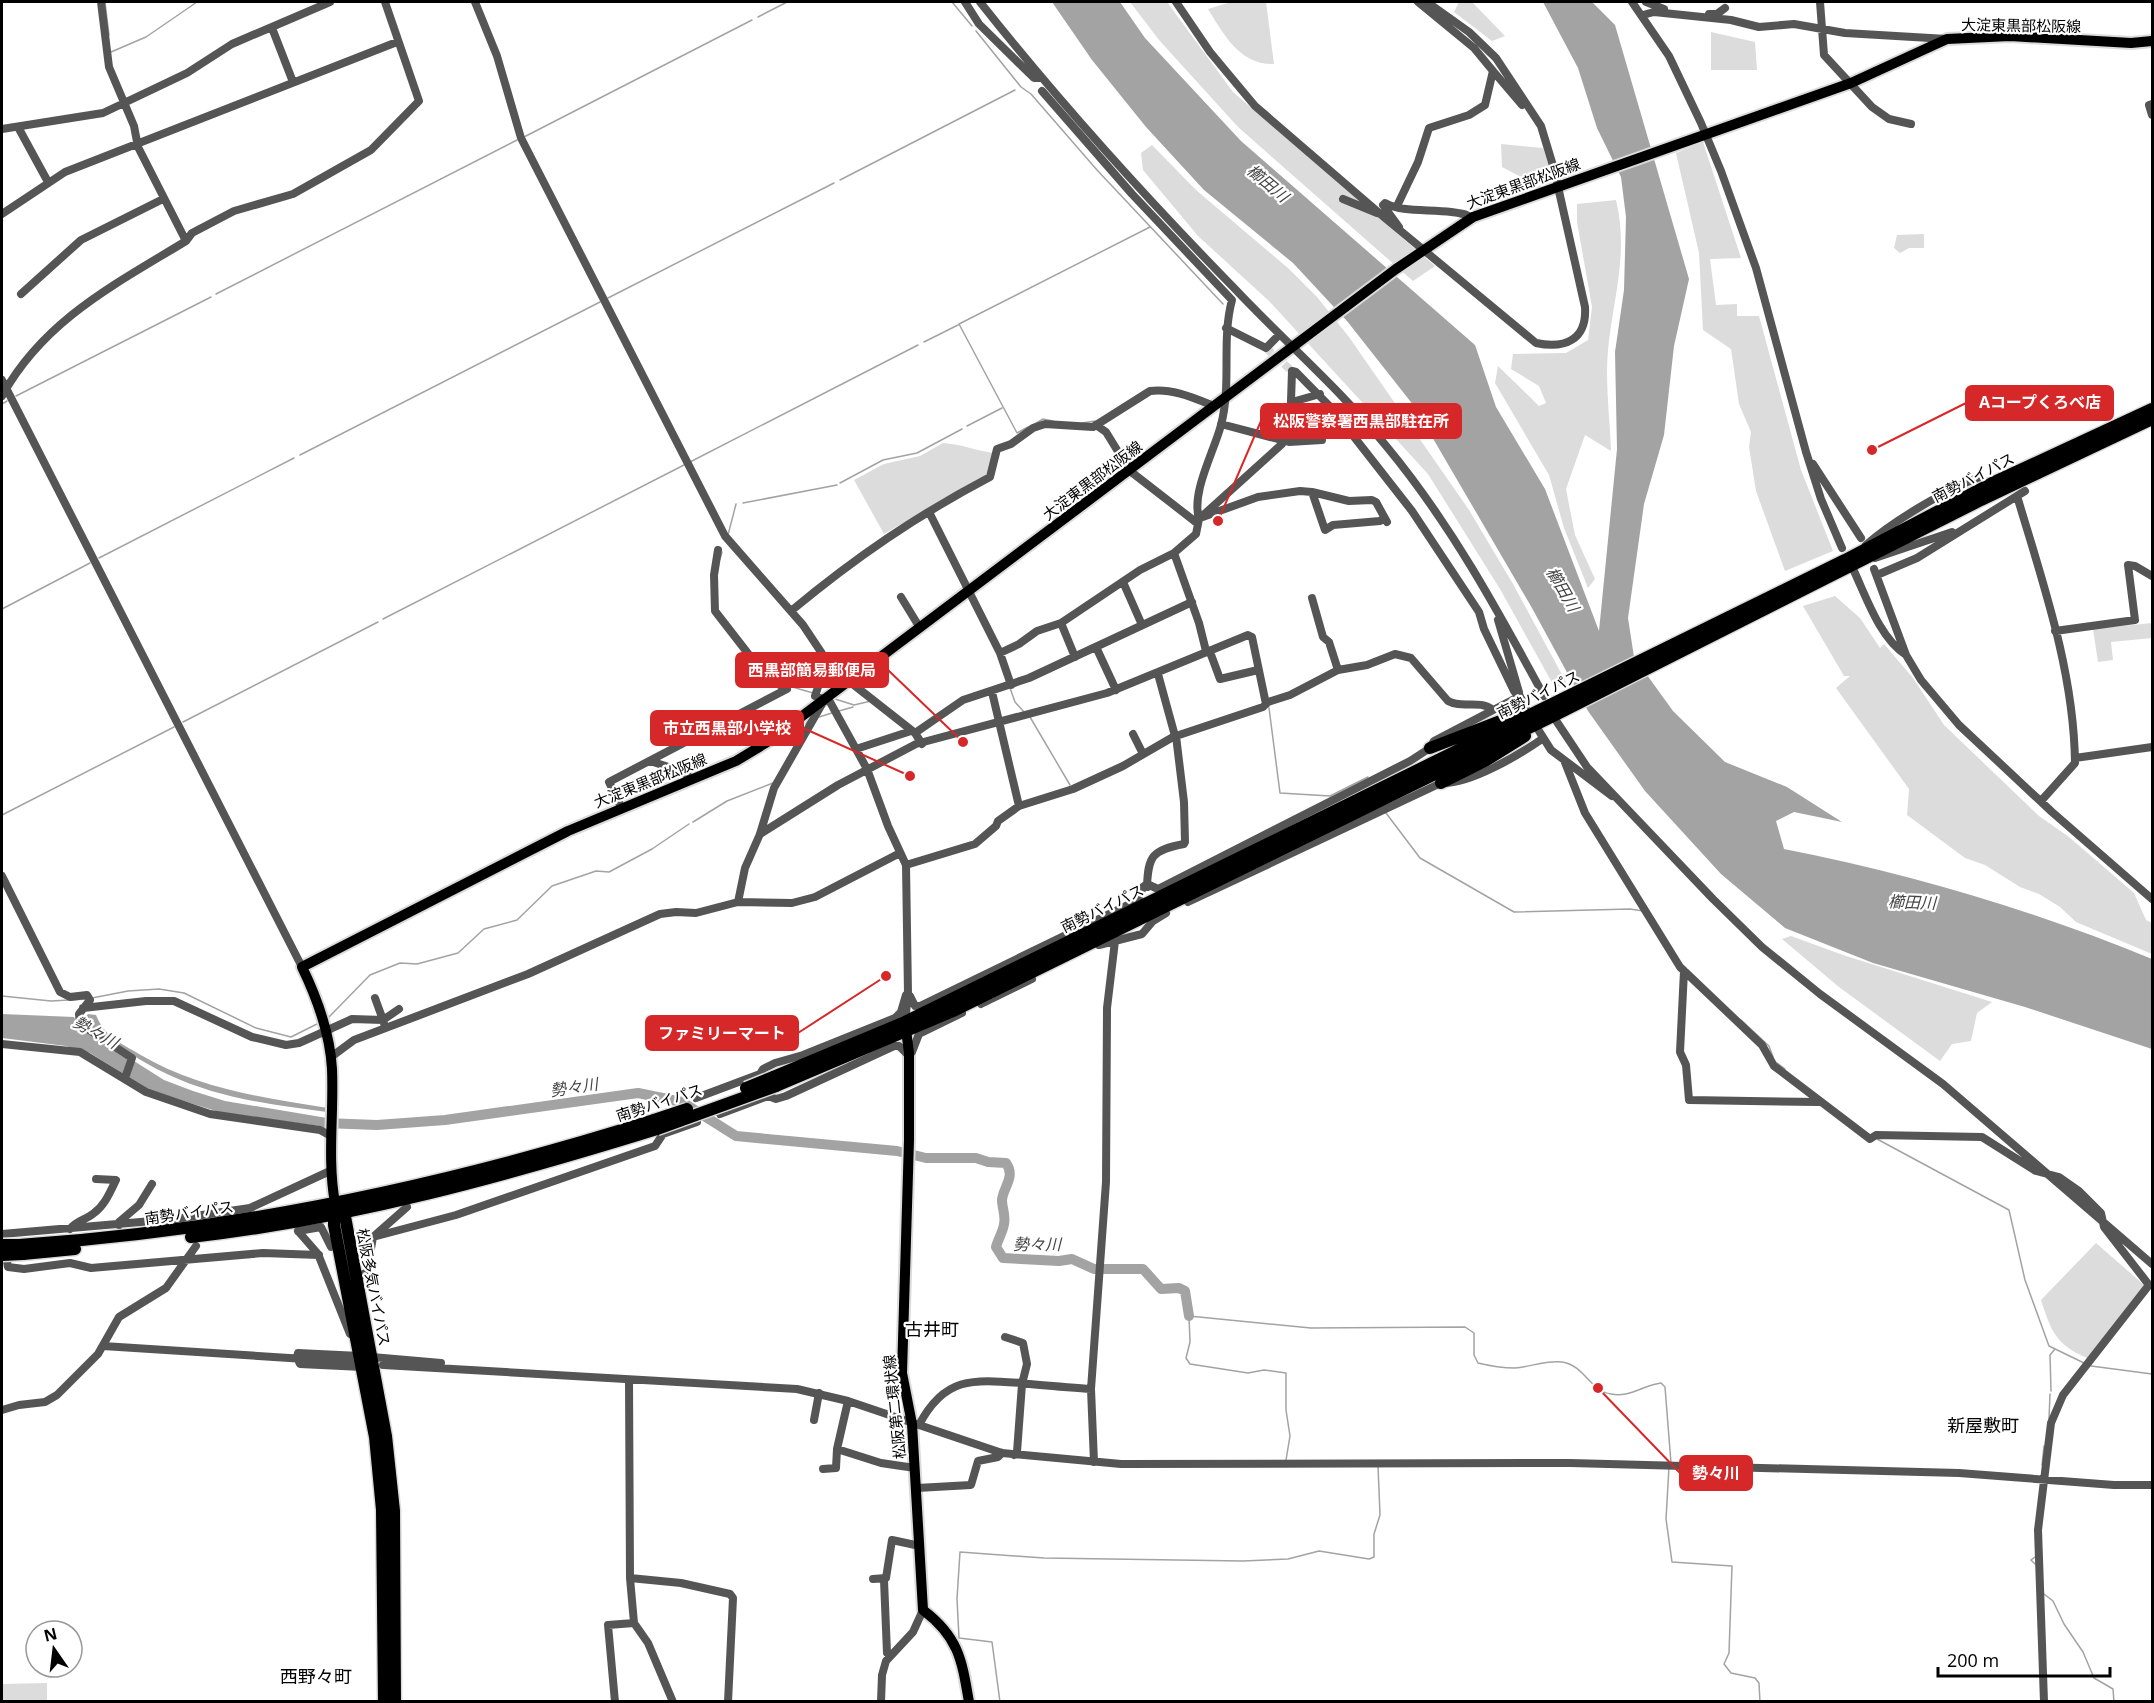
<svg xmlns="http://www.w3.org/2000/svg" width="2154" height="1703" font-family="'Open Sans','Noto Sans JP',sans-serif">
  <rect width="100%" height="100%" fill="#fff"/>
  <!-- green -->
  <path fill="#dcdcdc" d="M 1130,2 L 1167,2 L 1233,92 L 1435,266 L 1413,281 L 1238,127 L 1159,40 Z
    M 1231,2 L 1266,2 L 1274,64 C 1240,65 1224,35 1208,9 Z
    M 1459,2 L 1472,2 L 1505,36 L 1492,41 L 1454,12 Z
    M 1711,32 L 1755,42 L 1757,70 L 1711,70 Z
    M 1703,142 L 1741,258 L 1710,259 L 1716,305 L 1737,304 L 1737,316 L 1759,316 L 1801,470 L 1833,551 L 1785,571 L 1756,491 L 1749,447 L 1751,432 L 1739,404 L 1731,349 L 1703,330 L 1699,253 L 1676,153 Z
    M 1501,144 L 1543,148 L 1549,166 L 1521,177 L 1502,167 Z
    M 1152,145 L 1196,190 L 1288,268 L 1317,297 L 1349,337 L 1469,510 L 1513,584 L 1567,684 L 1555,688 L 1500,589 L 1428,474 L 1269,301 L 1198,236 L 1143,170 L 1141,153 Z
    M 1616,200 C 1629,254 1613,298 1608,350 C 1605,383 1610,418 1611,451 L 1585,435 L 1566,489 L 1575,535 L 1595,579 L 1588,588 L 1564,528 L 1549,475 L 1495,383 L 1498,366 L 1539,406 L 1546,403 L 1539,386 L 1511,369 L 1513,354 L 1566,353 L 1588,340 L 1592,307 L 1577,222 L 1577,204 Z
    M 1924,234 L 1924,248 L 1909,248 L 1900,253 L 1894,248 L 1897,235 Z
    M 943,443 C 962,444 976,451 994,453 L 988,474 L 884,534 L 854,480 L 884,464 L 920,456 Z
    M 1835,596 L 1860,618 L 1880,648 L 1884,644 L 1913,678 L 1944,725 L 2039,816 L 2069,837 L 2134,893 L 2146,920 L 2152,923 L 2152,954 L 2076,922 L 2060,907 L 2039,894 L 2020,887 L 1985,865 L 1965,858 L 1907,815 L 1909,789 L 1836,688 L 1850,676 L 1844,676 L 1803,606 Z
    M 2152,623 L 2152,638 L 2111,642 L 2113,660 L 2098,662 L 2093,629 Z
    M 1791,936 L 1843,955 L 1992,1002 L 1977,1013 L 1971,1041 L 1952,1044 L 1940,1061 L 1839,987 L 1782,939 Z
    M 2096,1243 L 2144,1285 L 2087,1358 C 2056,1345 2051,1331 2041,1300 Z
    M 47,1683 L 47,1701 L 2,1701 L 2,1684 Z"/>
  <!-- water -->
  <path fill="#a3a3a3" d="M 1052,2 L 1120,2 L 1145,38 L 1241,141 L 1475,345 L 1496,407 L 1545,489 L 1599,631 L 1617,449 L 1615,352 L 1624,290 L 1626,217 L 1621,177 L 1597,128 L 1578,68 L 1543,2 L 1592,2 L 1615,25 L 1689,279 L 1674,346 L 1664,435 L 1644,504 L 1628,618 L 1634,657 L 1673,711 L 1725,762 L 1787,787 L 1842,822 L 1794,812 L 1776,821 L 1784,849 C 1911,874 2033,910 2152,959 L 2152,1049 L 2025,1007 L 1873,963 L 1785,928 L 1721,874 L 1645,791 L 1588,711 L 1532,608 L 1414,406 L 1347,321 L 1293,263 L 1204,190 L 1146,127 L 1092,60 Z
    M 2,1014 L 74,1017 L 76,1021 L 84,1019 L 88,1014 L 96,1015 C 105,1037 119,1042 139,1054 C 198,1089 261,1097 328,1108 L 327,1112 C 273,1105 217,1098 167,1074 C 137,1060 107,1038 83,1024 L 77,1025 L 164,1080 L 193,1091 L 225,1101 L 327,1118 L 326,1127 L 219,1112 L 145,1089 L 145,1087 L 90,1053 L 66,1046 L 2,1038 Z"/>
  <g fill="none" stroke-linecap="round" stroke-linejoin="round">
    <!-- stream -->
    <path stroke="#a3a3a3" stroke-width="1.5" d="M 105,2 L 109,35
      M 952,2 L 972,26
      M 758,17 L 787,2
      M 976,31 L 1021,87 L 1031,94 L 1097,170 L 1223,304
      M 111,52 L 146,37 L 197,2
      M 524,137 L 752,20
      M 840,180 L 1015,90
      M 216,294 L 517,140
      M 608,298 L 834,183
      M 924,342 L 958,325
      M 16,396 L 211,297
      M 2,404 L 7,401
      M 1082,423 L 1095,421
      M 1033,425 L 1043,419 L 1053,421
      M 967,426 L 1002,408
      M 1028,427 L 1017,433 L 959,324 L 1150,227
      M 300,455 L 600,302
      M 690,462 L 918,345
      M 840,483 L 883,460 L 917,453 L 962,429
      M 743,503 L 837,485
      M 728,535 L 736,504
      M 99,558 L 294,458
      M 720,559 L 722,552
      M 2,609 L 90,563
      M 383,619 L 684,465
      M 789,686 L 813,693
      M 1010,688 L 1015,702 L 1024,712
      M 832,698 L 854,705 L 871,701
      M 1269,708 L 1280,793 L 1330,796 L 1368,777
      M 839,711 L 853,707
      M 819,717 L 832,713
      M 1030,717 L 1070,785
      M 183,722 L 378,622
      M 806,724 L 810,718
      M 1386,813 L 1420,858 L 1514,912 L 1630,909 L 1643,911
      M 2,815 L 174,727
      M 693,822 L 727,801 L 773,783
      M 2,996 L 51,1001 L 87,999
      M 92,998 L 128,991 L 159,989 L 184,993 L 256,1028 L 291,1037 L 319,1023
      M 328,1018 L 370,975 L 400,963 L 417,964 L 458,953 L 484,929 L 517,920 L 552,886 L 596,871 L 609,872 L 652,849 L 689,824
      M 1741,1020 L 1769,1046 L 1773,1057
      M 1777,1063 L 1785,1069
      M 1877,1139 L 2009,1210 L 2025,1280 L 2049,1346 L 2084,1363
      M 2091,1366 L 2152,1374
      M 2051,1391 L 2050,1355 L 2055,1349
      M 2049,1419 L 2050,1394
      M 1286,1460 L 1290,1436 L 1286,1410 L 1286,1373 L 1264,1370 L 1248,1373 L 1190,1364 L 1186,1358 L 1190,1342 L 1189,1316 L 1311,1328 L 1465,1327 L 1474,1333 L 1474,1355 L 1478,1363 C 1490,1366 1503,1368 1515,1368 C 1531,1367 1545,1360 1562,1362 C 1584,1365 1590,1391 1611,1394 C 1629,1398 1644,1385 1661,1383 L 1665,1387 L 1671,1463
      M 2042,1465 L 2044,1446
      M 1669,1467 L 1666,1519 L 1672,1562 L 1732,1566 L 1729,1653 L 1724,1664 L 1731,1673 L 1755,1678 L 1759,1683 L 1760,1702
      M 2035,1557 L 2031,1560 L 2035,1564
      M 2044,1594 L 2053,1601 L 2064,1624 L 2083,1652 L 2094,1678 L 2113,1689 L 2114,1702
      M 1000,1702 L 992,1642 L 959,1638 L 957,1599 L 960,1552 L 1044,1558 L 1243,1561 L 1288,1559 L 1319,1551 L 1369,1559 L 1374,1557 L 1374,1534 L 1380,1515 L 1378,1466"/>
    <!-- river -->
    <path stroke="#a3a3a3" stroke-width="10" d="M 324,1123 L 377,1125 L 445,1120 L 638,1093 L 682,1102 L 736,1136 L 897,1151 L 926,1158 L 976,1158 L 988,1162 L 1006,1163 C 1016,1177 1003,1187 1002,1200 C 1002,1208 1006,1216 1004,1224 C 1003,1232 998,1239 996,1247 L 1003,1258 L 1059,1261 L 1072,1259 L 1094,1269 L 1143,1269 L 1161,1289 L 1179,1288 L 1185,1291 L 1189,1316"/>
    <!-- minor-tunnel -->
    <path stroke="#d9d9d9" stroke-width="8" stroke-dasharray="8 4" stroke-linecap="butt" d="M 1266,348 L 1292,371"/>
    <defs>
      <path id="major" d="M 905,1022 L 909,1053 L 909,1140 L 902,1373 L 912,1424 L 923,1610 C 959,1637 962,1661 969,1702
        M 335,1203 C 327,1158 334,1114 332,1069 C 330,1033 317,998 302,967 L 568,831 L 736,761 L 769,741 L 1396,269 L 1473,217 L 1851,83 L 1947,39 L 2010,36 L 2131,43 L 2152,41"/>
      <path id="highway" d="M 1430,748 L 1521,713
        M 1441,783 L 1485,761 L 1525,736
        M 773,1077 L 905,1022 L 1845,560 L 1992,483 L 2152,409
        M 776,1086 L 953,1011 L 1557,714 L 1981,500 L 2152,419
        M 338,1206 L 344,1211 L 386,1436 L 394,1511 L 395,1702
        M 334,1207 L 334,1225 L 375,1437 L 382,1510 L 384,1702
        M 191,1237 C 350,1219 505,1176 657,1129
        M 19,1245 C 235,1231 448,1185 654,1120
        M 23,1254 L 75,1249"/>
    </defs>
    <!-- major casing -->
    <use href="#major" stroke="#dbdbdb" stroke-width="14"/>
    <!-- highway casing -->
    <use href="#highway" stroke="#dbdbdb" stroke-width="15"/>
    <!-- minor -->
    <path stroke="#555" stroke-width="8" d="M 101,2 L 109,67 L 134,126 L 138,147 L 186,241
      M 475,2 L 497,56 L 521,138 L 725,536 L 803,625 L 831,667 L 915,733 L 922,744
      M 965,2 L 979,24 L 1034,78 L 1041,78
      M 980,2 C 1060,103 1146,198 1236,290 C 1286,343 1341,390 1387,447 C 1450,523 1497,609 1544,696
      M 1176,2 L 1210,52 L 1255,106 L 1385,218 L 1536,343 C 1565,349 1587,340 1585,307 L 1554,169 L 1541,126 L 1496,58 L 1469,32 L 1427,2
      M 1418,2 L 1474,48 L 1493,71
      M 1632,2 L 1669,56 L 1701,123 L 1721,171 L 1756,268 L 1806,452 L 1821,499 L 1842,548
      M 1646,2 L 1664,9
      M 1820,2 L 1824,55 L 1872,107 L 1889,119 L 1911,124
      M 1709,14 L 1717,14 L 1725,8
      M 1643,15 L 1654,12 L 1731,20 L 1759,27 L 1794,24 L 1845,33 L 1947,39
      M 272,28 L 293,82
      M 1042,91 L 1132,194 L 1232,300 C 1221,341 1232,383 1221,425 C 1214,452 1191,492 1199,519
      M 2152,104 L 2149,105 L 2152,115
      M 18,127 L 48,182
      M 2,129 L 103,113 L 187,73 L 232,44 L 330,2
      M 1343,199 L 1377,213
      M 1397,206 L 1418,162 L 1429,128 L 1469,115 L 1485,105 L 1493,71 L 1522,105
      M 2,214 L 65,172 L 397,42
      M 1399,227 L 1383,205 L 1385,203 C 1405,215 1446,206 1473,217
      M 21,294 L 81,240 L 163,199
      M 1226,328 L 1266,348 L 1279,335
      M 2,380 L 302,967
      M 2,396 C 44,320 114,285 186,241 L 192,233 L 234,211 L 293,194 L 371,150 L 419,101 L 385,2
      M 1292,402 L 1320,394
      M 1221,424 L 1289,442 L 1322,440
      M 1096,425 L 1106,432 L 1130,471 L 1197,523
      M 1813,464 L 1861,538
      M 1312,492 L 1325,530 L 1333,525 L 1380,521 L 1384,518
      M 2017,496 C 2043,583 2074,672 2075,763 L 2041,801
      M 929,512 L 1000,653 L 1011,685
      M 1200,518 L 1258,497 L 1300,491 L 1312,492 L 1349,501 L 1372,500 L 1376,502 L 1387,522
      M 1866,545 C 1893,521 1947,489 1980,477
      M 1174,553 L 1199,623 L 1206,651 L 1210,652 L 1220,679 L 1258,670
      M 1875,558 L 1952,532
      M 1874,569 L 1906,655 L 1921,680 L 1959,725 L 2052,812 L 2152,899
      M 1854,571 C 1867,599 1880,638 1906,655
      M 1877,575 L 1917,558 L 2025,491
      M 1123,582 L 1142,625
      M 901,597 L 920,628
      M 1312,598 L 1323,637 L 1329,642 L 1338,670
      M 791,611 C 856,557 916,516 990,477 L 997,449 L 1011,444 L 1033,428 L 1045,424 L 1093,427 L 1150,391 C 1172,388 1194,398 1214,406
      M 1498,620 L 1519,692
      M 1061,623 L 1075,657
      M 2055,631 L 2135,620 L 2128,565 L 2135,566 L 2152,576
      M 1096,647 L 1116,690
      M 1000,653 L 1019,644 L 1037,631 L 1061,623 L 1140,570 L 1174,553 L 1196,534 L 1199,519 L 1282,444 L 1290,431 L 1292,371 L 1296,372 L 1354,431 L 1351,433 L 1412,511 L 1479,612 L 1484,629 L 1514,691 L 1527,705
      M 831,667 L 819,684 L 815,696 L 830,702 L 867,769 L 888,826 L 906,865 L 908,994 L 905,1022
      M 1158,674 L 1175,736
      M 992,692 L 1019,806
      M 1557,722 L 1587,767 L 1713,899 L 1762,947 L 1820,994 L 1943,1084 L 2152,1264
      M 1539,731 L 1551,750 L 1612,796
      M 915,733 L 963,700 L 1029,678 L 1192,602
      M 1133,734 L 1143,754
      M 856,749 L 911,731
      M 2075,758 L 2152,747
      M 1564,760 L 1585,813 L 1680,967 L 1762,1045 L 1774,1066 L 1870,1139 L 1876,1135 L 1982,1137 L 2036,1171 L 2059,1177 L 2079,1191 L 2101,1213 L 2104,1227 L 2149,1285 L 2063,1395 L 2051,1423 L 2038,1530 L 2044,1702
      M 650,761 L 681,771 L 692,779
      M 621,807 L 609,782 L 787,689 L 767,678 L 715,611 L 714,575 L 718,550
      M 760,834 L 838,785 L 916,744 L 1107,693 L 1248,635 L 1252,637 L 1266,704
      M 906,865 L 975,844 L 996,826 L 998,821 L 1019,806 L 1073,789 L 1123,766 L 1173,737 L 1263,707 L 1268,702 L 1290,695 L 1338,670 L 1367,665 L 1395,654 L 1411,658 L 1448,701 C 1462,709 1479,699 1493,710
      M 2,876 L 60,992 L 70,997 L 87,995 L 90,1000 L 79,1014 L 80,1024 L 132,1058 L 125,1078
      M 1147,884 L 1158,889 L 1410,761 L 1430,748 L 1434,741 L 1520,696
      M 1147,887 C 1148,856 1152,850 1184,844 L 1185,842 L 1184,802 L 1176,736
      M 738,902 L 745,868 L 760,834 L 774,788 L 822,704
      M 1188,902 L 1441,783 C 1469,785 1519,755 1542,739
      M 1099,945 L 1142,934 L 1153,921 L 1166,913
      M 1684,971 L 1680,1052 L 1686,1065 L 1689,1100 L 1818,1102
      M 375,998 L 383,1020 L 399,1009
      M 981,1004 L 1032,979
      M 83,1008 L 146,1001 L 174,1001 L 252,1037 L 286,1045 L 299,1043 L 352,1019 L 383,1020 L 385,1027
      M 2,1044 L 80,1052 L 146,1092 L 210,1114 L 320,1130 L 331,1136
      M 331,1057 L 354,1040 L 528,974 L 660,914 L 676,912 L 696,913 L 738,902 L 792,903 L 815,897 L 900,853
      M 696,1098 L 760,1074 L 763,1069 L 775,1063 L 803,1055 L 895,1018 L 901,1012 L 906,995 L 910,996 L 915,1006 L 920,1006 L 1138,900 L 1143,887 L 1147,884
      M 720,1114 L 768,1096 L 776,1099 L 786,1096 L 894,1046 L 899,1046 L 906,1053 L 912,1052 L 919,1034 L 962,1013
      M 119,1225 L 119,1222 L 139,1205 L 152,1184
      M 70,1229 C 77,1220 86,1220 94,1213 C 105,1205 110,1192 116,1180 L 96,1179
      M 298,1231 L 318,1254 L 350,1334 L 355,1335
      M 298,1231 L 321,1227 L 331,1247 L 338,1245
      M 373,1237 L 407,1207
      M 319,1255 L 263,1253 L 91,1268 L 70,1263 L 24,1269 L 8,1267 L 2,1234 L 175,1219 L 250,1208 L 330,1171
      M 358,1277 L 367,1272 L 373,1237 L 456,1215 L 655,1146 L 663,1134 L 697,1122
      M 1005,1337 L 1023,1343 L 1027,1364 L 1022,1384 L 1017,1452 L 1014,1455
      M 103,1346 L 352,1362
      M 297,1357 L 298,1353 L 360,1356
      M 372,1357 L 441,1363
      M 297,1358 L 300,1364 L 362,1367
      M 383,1365 L 797,1389 L 848,1401 L 1002,1453 L 1121,1464 L 1570,1463 L 1959,1473 L 2114,1485 L 2152,1485
      M 629,1380 L 630,1578 L 634,1623 L 648,1643 L 673,1702
      M 848,1401 L 837,1449 L 881,1463 L 915,1468
      M 2,1410 L 19,1405 L 45,1402 L 57,1395 L 98,1354 L 119,1317 L 166,1288 L 196,1246
      M 814,1420 L 819,1393
      M 919,1425 C 944,1377 972,1379 1021,1383 C 1044,1386 1068,1387 1091,1389
      M 1094,1462 L 1091,1389 L 1106,1182 L 1107,1008 L 1115,941
      M 823,1469 L 836,1468 L 837,1449
      M 917,1488 L 971,1485 L 978,1461 L 998,1457 L 1002,1453
      M 630,1578 L 681,1583 L 730,1594 L 733,1598 L 728,1702
      M 873,1579 L 886,1578 L 892,1540 L 920,1546
      M 884,1580 L 887,1653 L 890,1656
      M 615,1702 L 608,1625 L 634,1623
      M 881,1702 L 882,1675 L 886,1661 L 913,1632 L 923,1610"/>
    <!-- major -->
    <use href="#major" stroke="#000" stroke-width="10"/>
    <!-- highway -->
    <use href="#highway" stroke="#000" stroke-width="12"/>
    <defs>
      <path id="highway-bridge" d="M 746,1088 L 773,1077
        M 654,1120 L 687,1109
        M 657,1129 L 776,1086
        M 2,1245 L 19,1245
        M 2,1255 L 23,1254"/>
    </defs>
    <!-- highway-bridge casing -->
    <use href="#highway-bridge" stroke="#dbdbdb" stroke-width="15" stroke-linecap="butt"/>
    <!-- highway-bridge -->
    <use href="#highway-bridge" stroke="#000" stroke-width="12"/>
  </g>
  <g text-anchor="middle" dominant-baseline="central" stroke-width="4.5" stroke-linejoin="round" paint-order="stroke">
    <!-- street labels -->
    <g font-size="15" fill="#000" stroke="#fff">
      <text transform="translate(2021 25) rotate(1)">大淀東黒部松阪線</text>
      <text transform="translate(1523 183) rotate(-20)">大淀東黒部松阪線</text>
      <text transform="translate(1973 477) rotate(-27)">南勢バイパス</text>
      <text transform="translate(1092 480) rotate(-37)">大淀東黒部松阪線</text>
      <text transform="translate(1538 694) rotate(-26)">南勢バイパス</text>
      <text transform="translate(650 780) rotate(-22)">大淀東黒部松阪線</text>
      <text transform="translate(1102 908) rotate(-26)">南勢バイパス</text>
      <text transform="translate(659 1102) rotate(-18)">南勢バイパス</text>
      <text transform="translate(189 1212) rotate(-8)">南勢バイパス</text>
      <text transform="translate(374 1287) rotate(79)">松阪多気バイパス</text>
      <text transform="translate(894 1407) rotate(-96)">松阪第二環状線</text>
    </g>
    <!-- water labels -->
    <g font-size="16" font-style="italic" fill="#444" stroke="#fff">
      <text transform="translate(1268 183) rotate(40)">櫛田川</text>
      <text transform="translate(1563 589) rotate(60)">櫛田川</text>
      <text transform="translate(1912 902) rotate(2)">櫛田川</text>
      <text transform="translate(96 1032) rotate(29)">勢々川</text>
      <text transform="translate(574 1087) rotate(-8)">勢々川</text>
      <text x="1037" y="1244">勢々川</text>
    </g>
    <!-- quarter labels -->
    <g font-size="18" fill="#000" stroke="#fff">
      <text x="932" y="1329">古井町</text>
      <text x="1983" y="1425">新屋敷町</text>
      <text x="316" y="1676">西野々町</text>
    </g>
  </g>
  <!-- callouts -->
  <path fill="none" stroke="#d62828" stroke-width="2" d="M1872 450L1966 403M1218 521L1261 421M963 742L888 670M910 776L803 728M886 976L798 1033M1598 1388L1680 1473"/>
  <g fill="#d62828" stroke="#fff" stroke-width="2">
    <circle cx="1872" cy="450" r="6"/>
    <circle cx="1218" cy="521" r="6"/>
    <circle cx="963" cy="742" r="6"/>
    <circle cx="910" cy="776" r="6"/>
    <circle cx="886" cy="976" r="6"/>
    <circle cx="1598" cy="1388" r="6"/>
  </g>
  <g fill="#d62828" stroke="#d62828" stroke-width="2">
    <rect x="1966" y="386" width="147" height="34" rx="6"/>
    <rect x="1261" y="404" width="200" height="34" rx="6"/>
    <rect x="736" y="653" width="152" height="34" rx="6"/>
    <rect x="651" y="711" width="152" height="34" rx="6"/>
    <rect x="646" y="1016" width="152" height="34" rx="6"/>
    <rect x="1680" y="1456" width="72" height="34" rx="6"/>
  </g>
  <g font-size="16" text-anchor="middle" font-weight="bold" fill="#fff">
    <text x="2040" y="408">Aコープくろべ店</text>
    <text x="1361" y="427">松阪警察署西黒部駐在所</text>
    <text x="812" y="676">西黒部簡易郵便局</text>
    <text x="727" y="734">市立西黒部小学校</text>
    <text x="722" y="1039">ファミリーマート</text>
    <text x="1716" y="1479">勢々川</text>
  </g>
  <!-- border -->
  <rect width="2154" height="1703" fill="none" stroke="#000000" stroke-width="6"/>
  <!-- north arrow -->
  <g transform="translate(54 1649) rotate(346)"><circle r="28" fill="#ffffff" stroke="#999999" stroke-width="1.5"/>
  <path d="M0-4.5L10 22L0 15L-10 22Z" fill="#000000"/>
  <text y="-9" font-size="16" font-weight="bold" text-anchor="middle" fill="#000000">N</text>
  </g>
  <!-- scale -->
  <path d="M1938 1667v9h172v-9" fill="none" stroke="#000000" stroke-width="3"/>
  <text x="1947" y="1667" font-size="18" fill="#000000" stroke="#ffffff" stroke-width="4.5" paint-order="stroke">200 m</text>
</svg>
